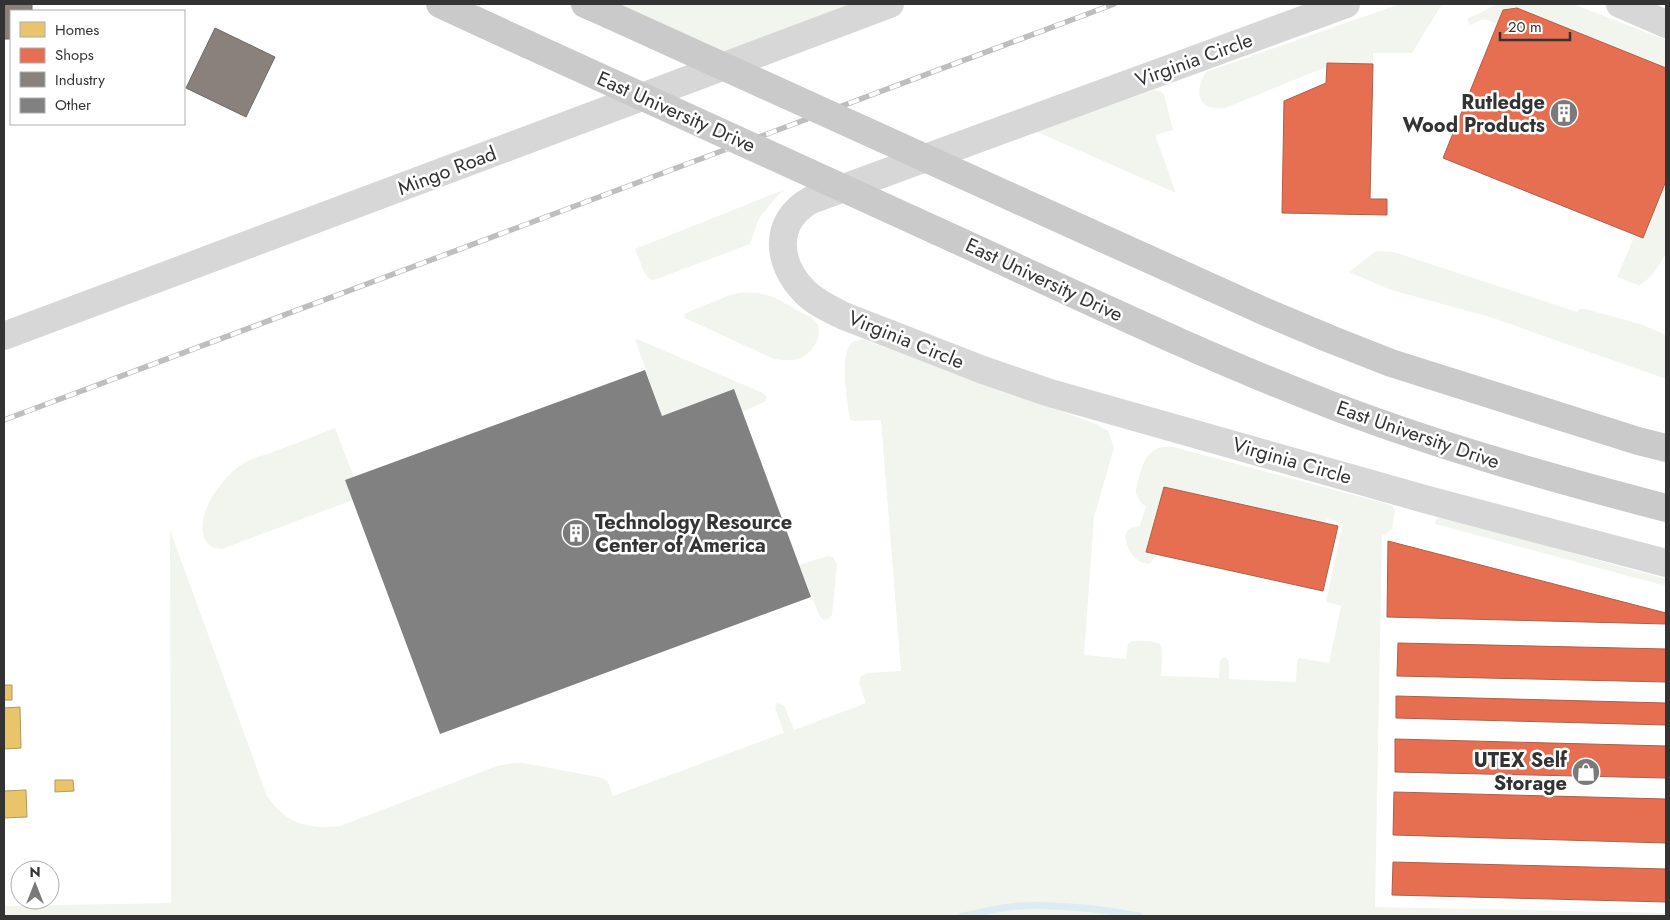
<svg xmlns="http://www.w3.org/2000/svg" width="1670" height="920" font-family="Jost,sans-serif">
  <rect width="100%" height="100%" fill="#fff"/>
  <!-- green -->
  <path fill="#f1f5ed" d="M 585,4 L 890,4 L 722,68 Z
    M 1400,4 L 1442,4 L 1412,53 L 1373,53 L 1373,64 L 1327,63 L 1326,67 L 1225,108 C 1198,112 1193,92 1206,72 Z
    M 1498,4 L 1573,4 L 1666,40 L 1666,68 L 1517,8 L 1503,10 L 1497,24 L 1484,19 L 1470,25 L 1467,19 Z
    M 1154,90 L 1160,91 L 1164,94 L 1173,130 L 1155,135 L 1176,193 L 1035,131 Z
    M 1666,181 L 1666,252 C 1663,260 1656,271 1650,277 C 1646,281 1643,281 1640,286 L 1617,277 L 1635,235 L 1643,238 Z
    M 786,189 L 779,194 L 759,218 L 750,244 L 657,279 L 651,280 L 645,274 L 635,249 Z
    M 1376,251 L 1394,252 L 1577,312 L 1579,309 L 1586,309 L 1643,325 L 1666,335 L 1666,379 L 1490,317 L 1391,290 L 1349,272 Z
    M 739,293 C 768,292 773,296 797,310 C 803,314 812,316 816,322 C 825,336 811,355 798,359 C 790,361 782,360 774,359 L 685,318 L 684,316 L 686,313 L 730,295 Z
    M 635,339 L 637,339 L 763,393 L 766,396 L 766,401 L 742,412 L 733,390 L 662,416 Z
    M 862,339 L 1096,424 L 1108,431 L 1114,448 L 1094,517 L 1084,655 L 1126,659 C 1127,655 1126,646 1129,643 C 1131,639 1157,641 1160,644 C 1164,648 1161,669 1161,676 L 1219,678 L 1220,660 L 1225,657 L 1229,661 L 1229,679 L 1296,682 L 1297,661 L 1299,658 L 1329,663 L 1341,606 L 1326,602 L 1343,523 L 1327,519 L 1326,524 L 1164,487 L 1146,552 L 1155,554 L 1153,560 L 1150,564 C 1135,564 1126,549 1125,535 C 1127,529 1133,526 1140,526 L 1146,506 L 1142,504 C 1140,501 1137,497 1136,493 C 1135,489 1138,483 1139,478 C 1144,458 1150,445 1173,447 L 1391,505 L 1395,510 L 1392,529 L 1382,536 L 1375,907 L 1666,913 L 1666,916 L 4,916 L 4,906 L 171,903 L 170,530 L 267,796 C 286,823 307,830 340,826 L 497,766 L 514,763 L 523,763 L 603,778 L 608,782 L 613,796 L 784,733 L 775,708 L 777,703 L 784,705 L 794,730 L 866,703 L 859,683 L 861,676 L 868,673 L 901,671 L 881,420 L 854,421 L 850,419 L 849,415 C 847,396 839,357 852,342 Z
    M 335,428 L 354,477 L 345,481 L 353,500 L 222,549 C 211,548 205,544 203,533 C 199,509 222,478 241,465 C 249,459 260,456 270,453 C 291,445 313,437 335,428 Z
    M 1442,517 L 1666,579 L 1666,586 L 1435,524 L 1436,519 Z
    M 828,556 L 833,557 L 837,564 L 832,615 L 828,619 L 824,620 L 820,617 L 799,565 Z"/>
  <!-- homes -->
  <path fill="#e9c46a" stroke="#b2985a" d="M 4,685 L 12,685 L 12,700 L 4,700 Z
    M 20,707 L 21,748 L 4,749 L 4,708 Z
    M 55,780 L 73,780 L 74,791 L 55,792 Z
    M 26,790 L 27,817 L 4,818 L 4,791 Z"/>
  <!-- shops -->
  <path fill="#e76f51" stroke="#b15d48" d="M 1517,8 L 1666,68 L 1666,181 L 1643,238 L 1443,158 L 1503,10 Z
    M 1327,63 L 1373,64 L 1370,199 L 1387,199 L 1387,215 L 1282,213 L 1284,101 L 1326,83 Z
    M 1164,487 L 1338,526 L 1323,591 L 1146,552 Z
    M 1388,541 L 1666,613 L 1666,624 L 1387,617 Z
    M 1398,643 L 1666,649 L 1666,682 L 1397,676 Z
    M 1396,696 L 1666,703 L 1666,725 L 1396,718 Z
    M 1395,739 L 1666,746 L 1666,778 L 1395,772 Z
    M 1394,792 L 1666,799 L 1666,843 L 1393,835 Z
    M 1393,862 L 1666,869 L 1666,902 L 1392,895 Z"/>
  <!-- industry -->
  <path fill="#8a817c" stroke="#706a66" d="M 4,4 L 32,4 L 32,11 L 11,11 L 11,39 L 4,39 Z
    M 215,28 L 275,57 L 246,117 L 186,88 Z"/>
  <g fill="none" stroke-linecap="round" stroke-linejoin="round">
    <!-- stream -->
    <path stroke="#ddebf3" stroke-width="7" d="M 962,916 C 980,913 1000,907 1019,906 C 1060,904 1099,909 1139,916"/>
  </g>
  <!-- building -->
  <path fill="#818181" d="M 645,370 L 662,416 L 734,389 L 811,597 L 440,734 L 345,480 Z"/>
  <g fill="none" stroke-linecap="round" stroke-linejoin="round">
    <!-- minor -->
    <path stroke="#d7d7d7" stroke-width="28" d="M 1346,4 L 811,200 C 773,221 776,263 805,292 C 816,303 830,309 844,316 L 983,370 L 1050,393 L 1428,500 L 1666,563
      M 1620,4 L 1666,24
      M 4,336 L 890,4"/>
    <!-- major -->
    <path stroke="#cacaca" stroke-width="28" d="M 440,4 L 529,45
      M 585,4 L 610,15
      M 1020,201 L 1268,313 L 1330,339 L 1391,363 L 1638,441 L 1666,448
      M 937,231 C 1069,291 1200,355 1336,407 C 1444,448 1555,479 1666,508"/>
    <defs>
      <path id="rail" d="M 4,420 L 1114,4"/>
    </defs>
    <!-- rail casing -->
    <use href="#rail" stroke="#bebebe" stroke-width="5.5"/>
    <!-- rail -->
    <use href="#rail" stroke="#fff" stroke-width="4" stroke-dasharray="11" stroke-linecap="butt"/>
    <!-- major-bridge -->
    <path stroke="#cacaca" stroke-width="28" d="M 610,15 L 1020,201
      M 529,45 L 937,231"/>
  </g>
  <!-- icons -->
  <defs>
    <symbol id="building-disc" viewBox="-11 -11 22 22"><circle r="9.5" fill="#7a7a7a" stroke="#fff"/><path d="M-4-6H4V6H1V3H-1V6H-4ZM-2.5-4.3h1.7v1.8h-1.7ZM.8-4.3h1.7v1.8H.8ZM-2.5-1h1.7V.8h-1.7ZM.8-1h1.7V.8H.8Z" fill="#fff"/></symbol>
    <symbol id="shop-disc" viewBox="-11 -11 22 22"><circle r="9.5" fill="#7a7a7a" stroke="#fff"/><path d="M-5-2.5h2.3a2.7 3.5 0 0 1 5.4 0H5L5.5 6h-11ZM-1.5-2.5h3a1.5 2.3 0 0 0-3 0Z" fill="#fff"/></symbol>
  </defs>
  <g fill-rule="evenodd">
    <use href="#building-disc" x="1548" y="97" width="32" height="32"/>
    <use href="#building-disc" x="560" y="517" width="32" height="32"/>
    <use href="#shop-disc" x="1570" y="756" width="32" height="32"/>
  </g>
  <g text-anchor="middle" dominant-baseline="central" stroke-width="5" stroke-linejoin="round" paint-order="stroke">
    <!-- street labels -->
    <g font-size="20" fill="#333" stroke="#fff">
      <text transform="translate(1194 60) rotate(-20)">Virginia Circle</text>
      <text transform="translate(676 112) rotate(24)">East University Drive</text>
      <text transform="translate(447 171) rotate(-21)">Mingo Road</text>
      <text transform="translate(1044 280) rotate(25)">East University Drive</text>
      <text transform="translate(906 340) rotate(22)">Virginia Circle</text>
      <text transform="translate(1418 435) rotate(19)">East University Drive</text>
      <text transform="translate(1292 461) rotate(16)">Virginia Circle</text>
    </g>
    <!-- poi labels -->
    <g font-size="20" font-weight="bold" fill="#333" stroke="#fff" text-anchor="end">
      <text x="1545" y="102">Rutledge<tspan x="1545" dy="23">Wood Products</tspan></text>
      <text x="595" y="522" text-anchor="start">Technology Resource<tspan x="595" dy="23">Center of America</tspan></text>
      <text x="1567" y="760">UTEX Self<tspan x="1567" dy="23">Storage</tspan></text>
    </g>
  </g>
  <!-- border -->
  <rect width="1670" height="920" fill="none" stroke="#333333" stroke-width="10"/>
  <!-- legend -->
  <rect x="10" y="10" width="175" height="115" fill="#ffffff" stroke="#adadad"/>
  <rect x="20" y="22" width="25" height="15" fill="#e9c46a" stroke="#adadad"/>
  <text x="55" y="35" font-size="15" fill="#333333">Homes</text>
  <rect x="20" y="48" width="25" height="15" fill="#e76f51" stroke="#adadad"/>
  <text x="55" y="60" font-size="15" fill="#333333">Shops</text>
  <rect x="20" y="72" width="25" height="15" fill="#8a817c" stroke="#adadad"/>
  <text x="55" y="85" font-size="15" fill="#333333">Industry</text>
  <rect x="20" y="98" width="25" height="15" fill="#818181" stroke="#adadad"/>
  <text x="55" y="110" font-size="15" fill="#333333">Other</text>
  <!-- north arrow -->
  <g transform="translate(35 885)"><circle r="24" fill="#ffffff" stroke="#adadad"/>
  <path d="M0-4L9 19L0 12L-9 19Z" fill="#7a7a7a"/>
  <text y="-8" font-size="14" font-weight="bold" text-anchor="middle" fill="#333333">N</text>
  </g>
  <!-- scale -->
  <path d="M1500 32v8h70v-8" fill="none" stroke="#333333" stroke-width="2.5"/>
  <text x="1508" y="32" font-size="15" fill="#333333" stroke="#ffffff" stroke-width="4" paint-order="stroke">20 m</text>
</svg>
